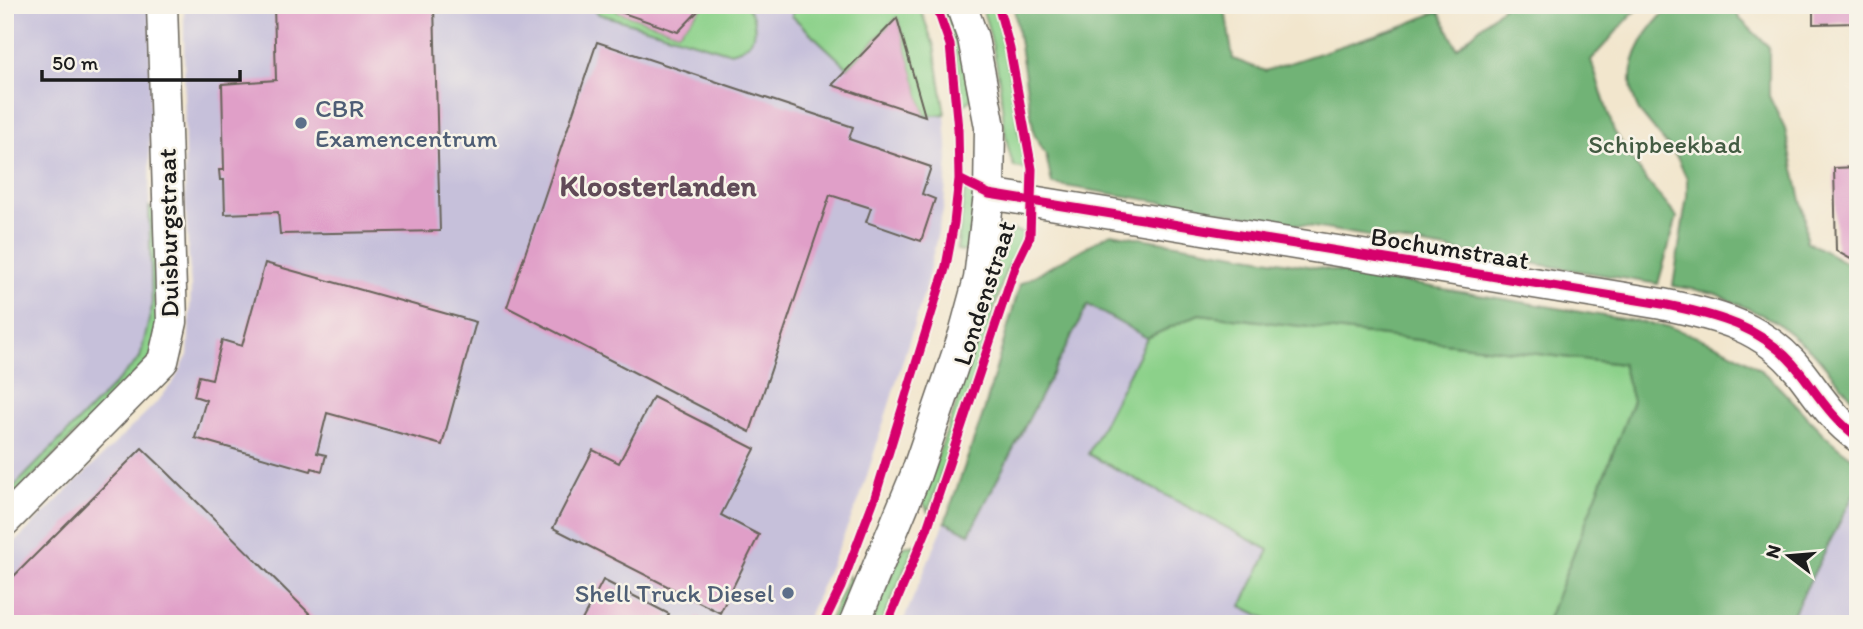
<svg xmlns="http://www.w3.org/2000/svg" width="1863" height="629" font-family="Itim,sans-serif">
  <rect width="100%" height="100%" fill="#f7f3e8"/>
  <filter id="ink" filterUnits="userSpaceOnUse"><feTurbulence type="fractalNoise" baseFrequency=".0143" numOctaves="2"/><feDisplacementMap in="SourceGraphic" scale="14" xChannelSelector="R" yChannelSelector="G"/><feConvolveMatrix kernelMatrix="1 2 1 2 8 2 1 2 1" color-interpolation-filters="sRGB"/></filter>
  <filter id="wash" filterUnits="userSpaceOnUse"><feTurbulence type="fractalNoise" baseFrequency=".00686" numOctaves="4" result="noise"/><feDisplacementMap in="SourceGraphic" scale="28" xChannelSelector="R" yChannelSelector="G"/><feGaussianBlur stdDeviation="1.57" result="paint"/><feColorMatrix in="noise" values="0 0 0 0 0 0 0 0 0 0 0 0 0 0 0 0 0 1.4 0 .05"/><feComposite in="paint" operator="in"/></filter>
  <g filter="url(#wash)">
    <rect width="100%" height="100%" fill="#f2e6cd"/>
    <!-- industrial -->
    <path fill="#c6c0da" d="M 5,5 L 151,5 L 149,215 L 152,307 L 140,358 L 5,496 Z
      M 184,5 L 919,5 L 934,46 L 945,114 L 948,159 L 944,206 L 924,293 L 860,498 L 805,624 L 5,624 L 5,552 L 159,400 L 174,381 L 188,355 L 191,288 L 185,199 Z
      M 1111,233 L 1670,327 L 1708,341 L 1739,356 L 1770,378 L 1837,448 L 1858,461 L 1858,624 L 902,624 L 945,522 L 984,411 L 1020,284 Z"/>
    <!-- green -->
    <path fill="#8cd18a" stroke="#547653" stroke-width="2" d="M 587,5 L 619,5 L 617,11 L 678,32 L 704,5 L 746,5 C 762,26 755,49 728,52 L 599,14 Z
      M 809,5 L 919,5 L 934,46 L 945,114 L 925,116 L 897,18 L 848,68 L 792,16 L 792,10 L 809,8 Z
      M 941,5 L 949,5 L 963,44 L 972,98 L 963,106 L 951,33 Z
      M 981,5 L 994,5 L 997,13 L 1015,101 L 1018,130 L 1029,162 L 1025,169 L 1014,167 C 1004,141 1003,113 1000,86 C 996,58 990,31 981,5 Z
      M 965,190 L 977,191 L 968,252 L 957,250 Z
      M 149,207 L 157,211 L 159,332 L 152,357 L 5,504 L 5,496 L 140,358 L 152,307 Z
      M 1013,230 L 1023,233 L 1023,242 L 1005,273 L 973,383 L 928,512 L 922,499 L 954,411 L 997,258 L 1003,243 Z
      M 1199,314 L 1622,364 L 1633,401 L 1546,624 L 1277,624 L 1241,606 L 1269,550 L 1088,454 L 1147,338 Z
      M 915,545 L 881,624 L 870,624 L 904,547 Z
      M 849,576 L 855,588 L 841,624 L 828,624 Z"/>
    <!-- forest -->
    <path fill="#71b376" stroke="#466849" stroke-width="2" d="M 1066,5 L 1228,5 L 1225,9 L 1233,59 L 1265,71 L 1405,25 L 1439,11 L 1457,48 L 1505,5 L 1643,5 L 1633,13 L 1591,60 L 1614,131 L 1646,180 L 1677,217 L 1658,284 L 1052,184 L 1046,155 L 1034,134 L 1014,8 Z
      M 1672,5 L 1734,5 L 1739,18 L 1769,47 L 1769,96 L 1785,129 L 1805,218 L 1806,241 L 1858,269 L 1858,405 L 1815,354 L 1775,321 L 1714,293 L 1673,286 L 1687,196 L 1687,179 L 1677,157 L 1639,111 C 1618,70 1642,33 1672,5 Z
      M 1111,233 L 1670,327 C 1706,340 1743,353 1771,379 C 1800,407 1823,440 1858,461 L 1858,486 L 1788,624 L 1546,624 L 1633,401 L 1622,364 L 1199,314 L 1147,338 L 1088,305 L 969,534 L 945,522 L 984,411 L 1020,284 Z"/>
    <g id="blocks">
      <!-- building -->
      <path fill="#e09fc8" d="M 274,5 L 434,5 L 440,231 L 280,234 L 278,212 L 225,214 L 224,180 L 220,180 L 219,170 L 224,170 L 222,84 L 276,80 Z
        M 619,5 L 704,5 L 678,32 L 617,11 Z
        M 1813,5 L 1858,5 L 1858,23 L 1813,24 Z
        M 897,18 L 925,116 L 832,85 Z
        M 597,42 L 853,127 L 849,139 L 931,167 L 922,194 L 935,199 L 921,241 L 866,222 L 871,208 L 830,195 L 750,432 L 507,307 Z
        M 1858,167 L 1858,263 L 1836,251 L 1834,168 Z
        M 265,263 L 476,322 L 442,445 L 327,413 L 317,453 L 326,455 L 322,471 L 312,468 L 311,471 L 195,438 L 206,400 L 194,396 L 199,376 L 212,379 L 222,340 L 242,346 Z
        M 653,397 L 755,449 L 721,515 L 759,535 L 720,613 L 553,528 L 593,450 L 619,463 Z
        M 142,448 L 165,470 L 320,624 L 5,624 L 5,585 Z
        M 603,580 L 669,614 L 664,624 L 580,624 Z
        M 697,616 L 712,624 L 693,624 Z"/>
    </g>
  </g>
  <g filter="url(#ink)">
    <use href="#blocks" fill-opacity="0" stroke="#67635a" stroke-width="2"/>
    <g fill="none" stroke-linecap="round" stroke-linejoin="round">
      <defs>
        <path id="minor" d="M 989,194 L 1662,304 C 1716,315 1764,326 1800,372 C 1818,395 1833,420 1858,437
          M 5,521 L 163,361 L 172,322 L 162,5
          M 854,624 L 915,477 L 964,334 L 979,279 L 989,194 L 990,127 L 973,38 L 961,5"/>
      </defs>
      <!-- minor casing -->
      <use href="#minor" stroke="#67635a" stroke-width="33"/>
      <!-- minor -->
      <use href="#minor" stroke="#fff" stroke-width="30"/>
      <defs>
        <path id="cycleway" d="M 959,179 L 989,194 L 1662,304 C 1716,315 1764,326 1800,372 C 1818,395 1833,420 1858,437
          M 823,624 L 841,587 L 875,497 L 946,266 L 954,223 L 959,179 L 958,129 L 950,45 L 936,5
          M 887,624 L 927,529 L 1015,267 L 1030,236 L 1032,169 L 1010,49 L 998,5"/>
      </defs>
      <!-- cycleway casing -->
      <use href="#cycleway" stroke="#f7f3e8" stroke-width="13"/>
      <!-- cycleway -->
      <use href="#cycleway" stroke="#d6006c" stroke-width="9"/>
    </g>
  </g>
  <!-- markers -->
  <g fill="#5c6f8a" stroke="#f7f3e8" stroke-width="2.5">
    <circle cx="301" cy="123" r="7"/>
    <circle cx="788" cy="593" r="7"/>
  </g>
  <g text-anchor="middle" dominant-baseline="central" stroke-width="5" stroke-linejoin="round" paint-order="stroke">
    <!-- service labels -->
    <g font-size="26" fill="#4e5e75" stroke="#f7f3e8" text-anchor="start">
      <text x="315" y="108">CBR<tspan x="315" dy="30">Examencentrum</tspan></text>
      <text x="774" y="593" text-anchor="end">Shell Truck Diesel</text>
    </g>
    <!-- park labels -->
    <g font-size="26" fill="#435b42" stroke="#f7f3e8">
      <text x="1665" y="144">Schipbeekbad</text>
    </g>
    <!-- street labels -->
    <g font-size="26" fill="#1c1c1c" stroke="#f7f3e8">
      <text transform="translate(168 233) rotate(-91)">Duisburgstraat</text>
      <text transform="translate(1450 248) rotate(9)">Bochumstraat</text>
      <text transform="translate(984 293) rotate(-72)">Londenstraat</text>
    </g>
    <!-- quarter labels -->
    <g font-size="30" font-weight="bold" fill="#614a58" stroke="#f7f3e8">
      <text x="658" y="185">Kloosterlanden</text>
    </g>
  </g>
  <!-- margin -->
  <rect width="1863" height="629" fill="none" stroke="#f7f3e8" stroke-width="28"/>
  <!-- north arrow -->
  <g transform="translate(1789 556) rotate(286)" stroke="#f7f3e8" stroke-width="5" paint-order="stroke">
  <path d="M0-5L12 26L0 18L-12 26Z" fill="#1c1c1c"/>
  <text y="-10" font-size="19" font-weight="bold" text-anchor="middle" fill="#1c1c1c">N</text>
  </g>
  <!-- scale -->
  <path d="M42 70v10h198v-10" fill="none" stroke="#1c1c1c" stroke-width="3.5"/>
  <text x="52" y="70" font-size="21" fill="#1c1c1c" stroke="#f7f3e8" stroke-width="5" paint-order="stroke">50 m</text>
</svg>
